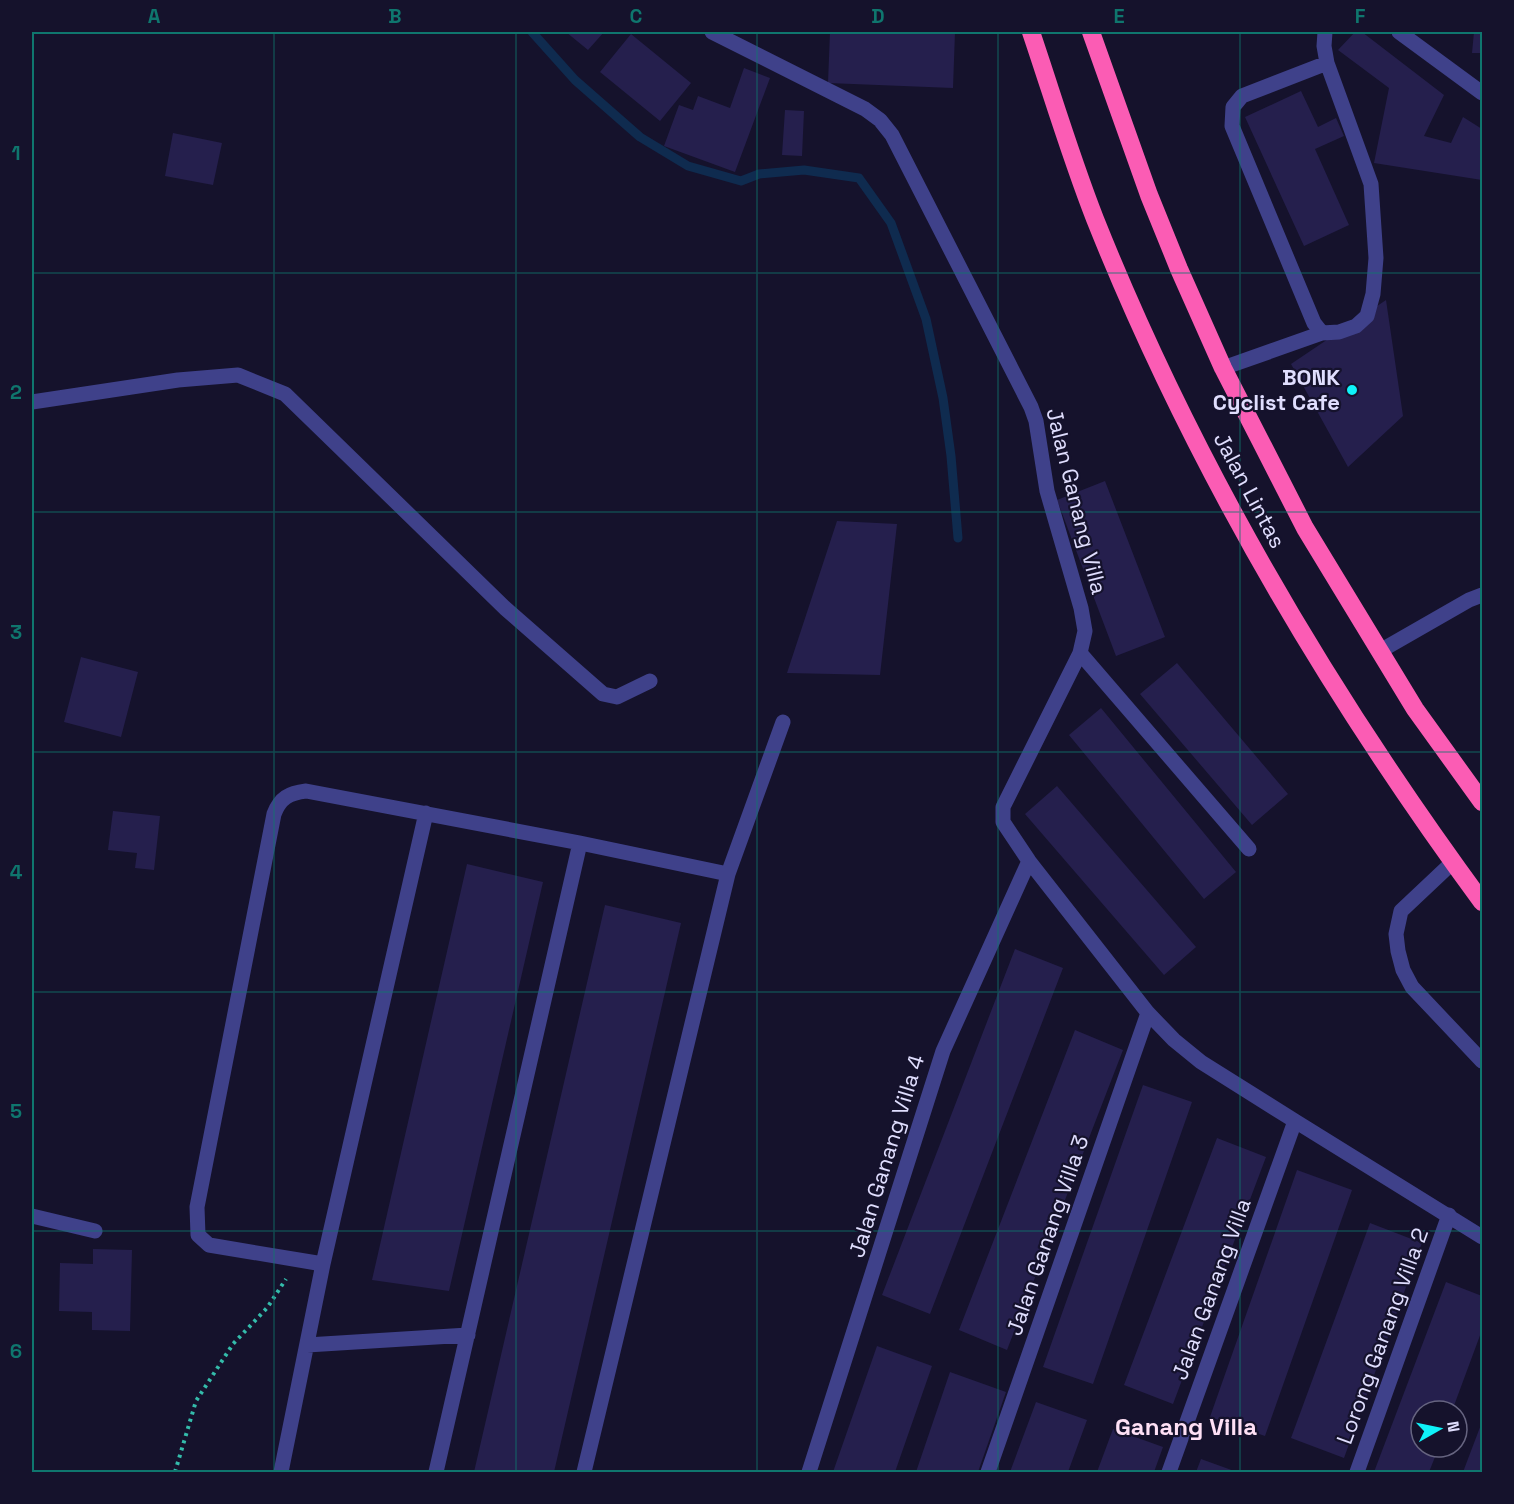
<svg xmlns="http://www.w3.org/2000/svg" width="1514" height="1504" font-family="'Space Grotesk',sans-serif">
  <rect width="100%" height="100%" fill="#15122c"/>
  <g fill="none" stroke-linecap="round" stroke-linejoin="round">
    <!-- stream -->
    <path stroke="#0f2b4f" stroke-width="9" d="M 532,32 L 575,80 L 640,137 L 688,166 L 741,181 L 759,174 L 804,170 L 859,178 L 891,223 L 926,319 L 943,398 L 951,456 L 958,538"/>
  </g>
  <!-- building -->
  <path fill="#251f4d" d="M 566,32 L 604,32 L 588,50 Z
    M 830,32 L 955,32 L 953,88 L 828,83 Z
    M 1355,32 L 1362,32 L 1444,95 L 1424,136 L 1451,143 L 1463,117 L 1482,129 L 1482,180 L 1374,163 L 1389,88 L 1338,50 Z
    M 1474,32 L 1482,32 L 1482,53 L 1472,53 Z
    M 631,34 L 691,83 L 660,121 L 600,72 Z
    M 744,68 L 770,78 L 735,172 L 664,146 L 679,105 L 693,110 L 698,96 L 730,108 Z
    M 1301,91 L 1318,127 L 1336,118 L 1344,136 L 1315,149 L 1349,225 L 1304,246 L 1245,117 Z
    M 785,110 L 804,111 L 802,156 L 782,155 Z
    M 173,133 L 222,143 L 213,185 L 165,176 Z
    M 1386,300 L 1403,416 L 1348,467 L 1291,364 Z
    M 1105,481 L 1165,637 L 1116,656 L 1057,500 Z
    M 837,521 L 897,524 L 880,675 L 787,673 Z
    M 81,657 L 138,672 L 121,737 L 64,722 Z
    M 1177,663 L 1288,794 L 1252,825 L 1140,694 Z
    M 1101,708 L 1236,872 L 1204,899 L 1069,735 Z
    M 1057,786 L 1196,947 L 1164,975 L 1025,814 Z
    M 113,811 L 160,816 L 154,870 L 135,868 L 137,853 L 108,850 Z
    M 467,864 L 543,882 L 449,1291 L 372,1280 Z
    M 605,905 L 681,923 L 554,1472 L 474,1472 Z
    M 1015,949 L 1063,968 L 930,1314 L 882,1295 Z
    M 1075,1030 L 1123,1050 L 1007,1350 L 959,1330 Z
    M 1143,1085 L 1192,1102 L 1093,1384 L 1043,1367 Z
    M 1217,1138 L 1266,1157 L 1173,1404 L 1124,1385 Z
    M 1297,1170 L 1352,1190 L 1265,1436 L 1210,1417 Z
    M 1370,1223 L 1422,1243 L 1344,1458 L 1291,1438 Z
    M 93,1249 L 132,1250 L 130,1331 L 92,1330 L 92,1312 L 59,1311 L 60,1263 L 93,1264 Z
    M 1446,1282 L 1482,1296 L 1482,1330 L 1452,1411 L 1421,1411 L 1421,1447 L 1439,1447 L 1429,1472 L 1374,1472 Z
    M 877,1346 L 932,1366 L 895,1472 L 833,1472 Z
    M 950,1372 L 1006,1392 L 978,1472 L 916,1472 Z
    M 1036,1402 L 1087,1420 L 1068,1472 L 1010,1472 Z
    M 1482,1422 L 1482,1472 L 1463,1472 Z
    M 1113,1429 L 1163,1447 L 1154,1472 L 1097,1472 Z
    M 1201,1459 L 1237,1472 L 1196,1472 Z"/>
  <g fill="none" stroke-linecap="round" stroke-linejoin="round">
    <!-- path -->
    <path stroke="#34bcab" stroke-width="4" stroke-dasharray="3 4.5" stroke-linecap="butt" d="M 175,1472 L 196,1401 L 233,1344 L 267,1308 L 286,1279"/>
    <!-- minor -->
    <path stroke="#3f418a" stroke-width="15" d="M 712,32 L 865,109 L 880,120 L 892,135 L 1031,407 L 1036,421 L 1047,491 L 1081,608 L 1085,631 L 1080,653 L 1003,807 L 1003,822 L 1029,861 L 1148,1013 L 1174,1040 L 1201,1062 L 1295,1121 L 1169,1472
      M 1325,32 L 1324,46 L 1327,63 L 1371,184 L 1376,258 L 1373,294 L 1367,316 L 1356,326 L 1339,332 L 1322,333 L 1314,323 L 1232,126 L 1233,107 L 1242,96 L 1327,63
      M 1399,32 L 1482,93
      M 1223,368 L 1322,333
      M 32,402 L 178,380 L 238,375 L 285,394 L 506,609 L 603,694 L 617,697 L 650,681
      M 1380,651 L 1469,600 L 1482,595
      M 1080,653 L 1249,849
      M 1453,862 L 1401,911 L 1396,934 L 1398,951 L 1403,970 L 1412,987 L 1482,1061
      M 1295,1121 L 1482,1237
      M 32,1216 L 95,1231
      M 323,1264 L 209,1245 L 198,1235 L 197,1207 L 274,814 C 280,798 289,793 306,791 L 580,843 L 728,874
      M 307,1345 L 468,1335
      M 281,1472 L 323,1264 L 426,813
      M 436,1472 L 580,843
      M 584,1472 L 728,874 L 783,722
      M 809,1472 L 943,1051 L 1029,861
      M 988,1472 L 1148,1013
      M 1357,1472 L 1449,1215"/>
    <!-- highway -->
    <path stroke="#fb5cb4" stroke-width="18" d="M 1031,32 C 1052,94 1071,158 1095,219 C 1192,462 1327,691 1482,902
      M 1091,32 L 1149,195 L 1179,269 L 1223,368 L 1260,440 L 1305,528 L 1415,709 L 1482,802"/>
  </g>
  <!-- grid -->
  <path fill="none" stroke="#0f766e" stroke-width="1.5" stroke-opacity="0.55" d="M 274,32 L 274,1472M 516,32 L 516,1472M 757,32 L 757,1472M 998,32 L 998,1472M 1240,32 L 1240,1472M 32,273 L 1482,273M 32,512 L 1482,512M 32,752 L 1482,752M 32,992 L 1482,992M 32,1231 L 1482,1231"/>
  <!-- markers -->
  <circle fill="#0ff2f9" stroke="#15122c" stroke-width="2" cx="1352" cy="390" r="6"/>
  <g text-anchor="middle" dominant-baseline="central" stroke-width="4.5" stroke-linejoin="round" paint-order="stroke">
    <!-- poi labels -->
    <g font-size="22" font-weight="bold" fill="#e0defe" stroke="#15122c" text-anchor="end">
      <text x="1340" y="377">BONK<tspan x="1340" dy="25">Cyclist Cafe</tspan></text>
    </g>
    <!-- street labels -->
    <g font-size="22" fill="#e0defe" stroke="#15122c">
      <text transform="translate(1250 490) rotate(62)">Jalan Lintas</text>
      <text transform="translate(1077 501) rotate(76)">Jalan Ganang Villa</text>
      <text transform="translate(886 1156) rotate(-73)">Jalan Ganang Villa 4</text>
      <text transform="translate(1047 1235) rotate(-71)">Jalan Ganang Villa 3</text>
      <text transform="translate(1211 1289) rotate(-70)">Jalan Ganang Villa</text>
      <text transform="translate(1382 1336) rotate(-70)">Lorong Ganang Villa 2</text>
    </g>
    <!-- neighbourhood labels -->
    <g font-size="24" font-weight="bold" fill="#fee0f5" stroke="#15122c">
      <text x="1186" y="1426">Ganang Villa</text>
    </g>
  </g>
  <!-- border -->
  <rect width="1514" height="1504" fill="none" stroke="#15122c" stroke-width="66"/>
  <!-- north arrow -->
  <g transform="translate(1439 1429) rotate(81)"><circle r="28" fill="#15122c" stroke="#666480" stroke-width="1.5"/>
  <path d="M0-4.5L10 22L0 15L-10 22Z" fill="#0ff2f9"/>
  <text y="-9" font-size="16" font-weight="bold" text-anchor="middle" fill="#e0defe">N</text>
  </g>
  <rect x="33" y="33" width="1448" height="1438" fill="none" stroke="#0f766e" stroke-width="2"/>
  <g font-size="20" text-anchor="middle" font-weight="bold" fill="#0f766e">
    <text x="154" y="23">A</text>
    <text x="395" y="23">B</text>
    <text x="636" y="23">C</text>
    <text x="878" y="23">D</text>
    <text x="1119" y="23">E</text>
    <text x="1360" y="23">F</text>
    <text x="16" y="160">1</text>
    <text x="16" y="399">2</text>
    <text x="16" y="639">3</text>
    <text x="16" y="879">4</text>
    <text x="16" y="1118">5</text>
    <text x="16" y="1358">6</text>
  </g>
</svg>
